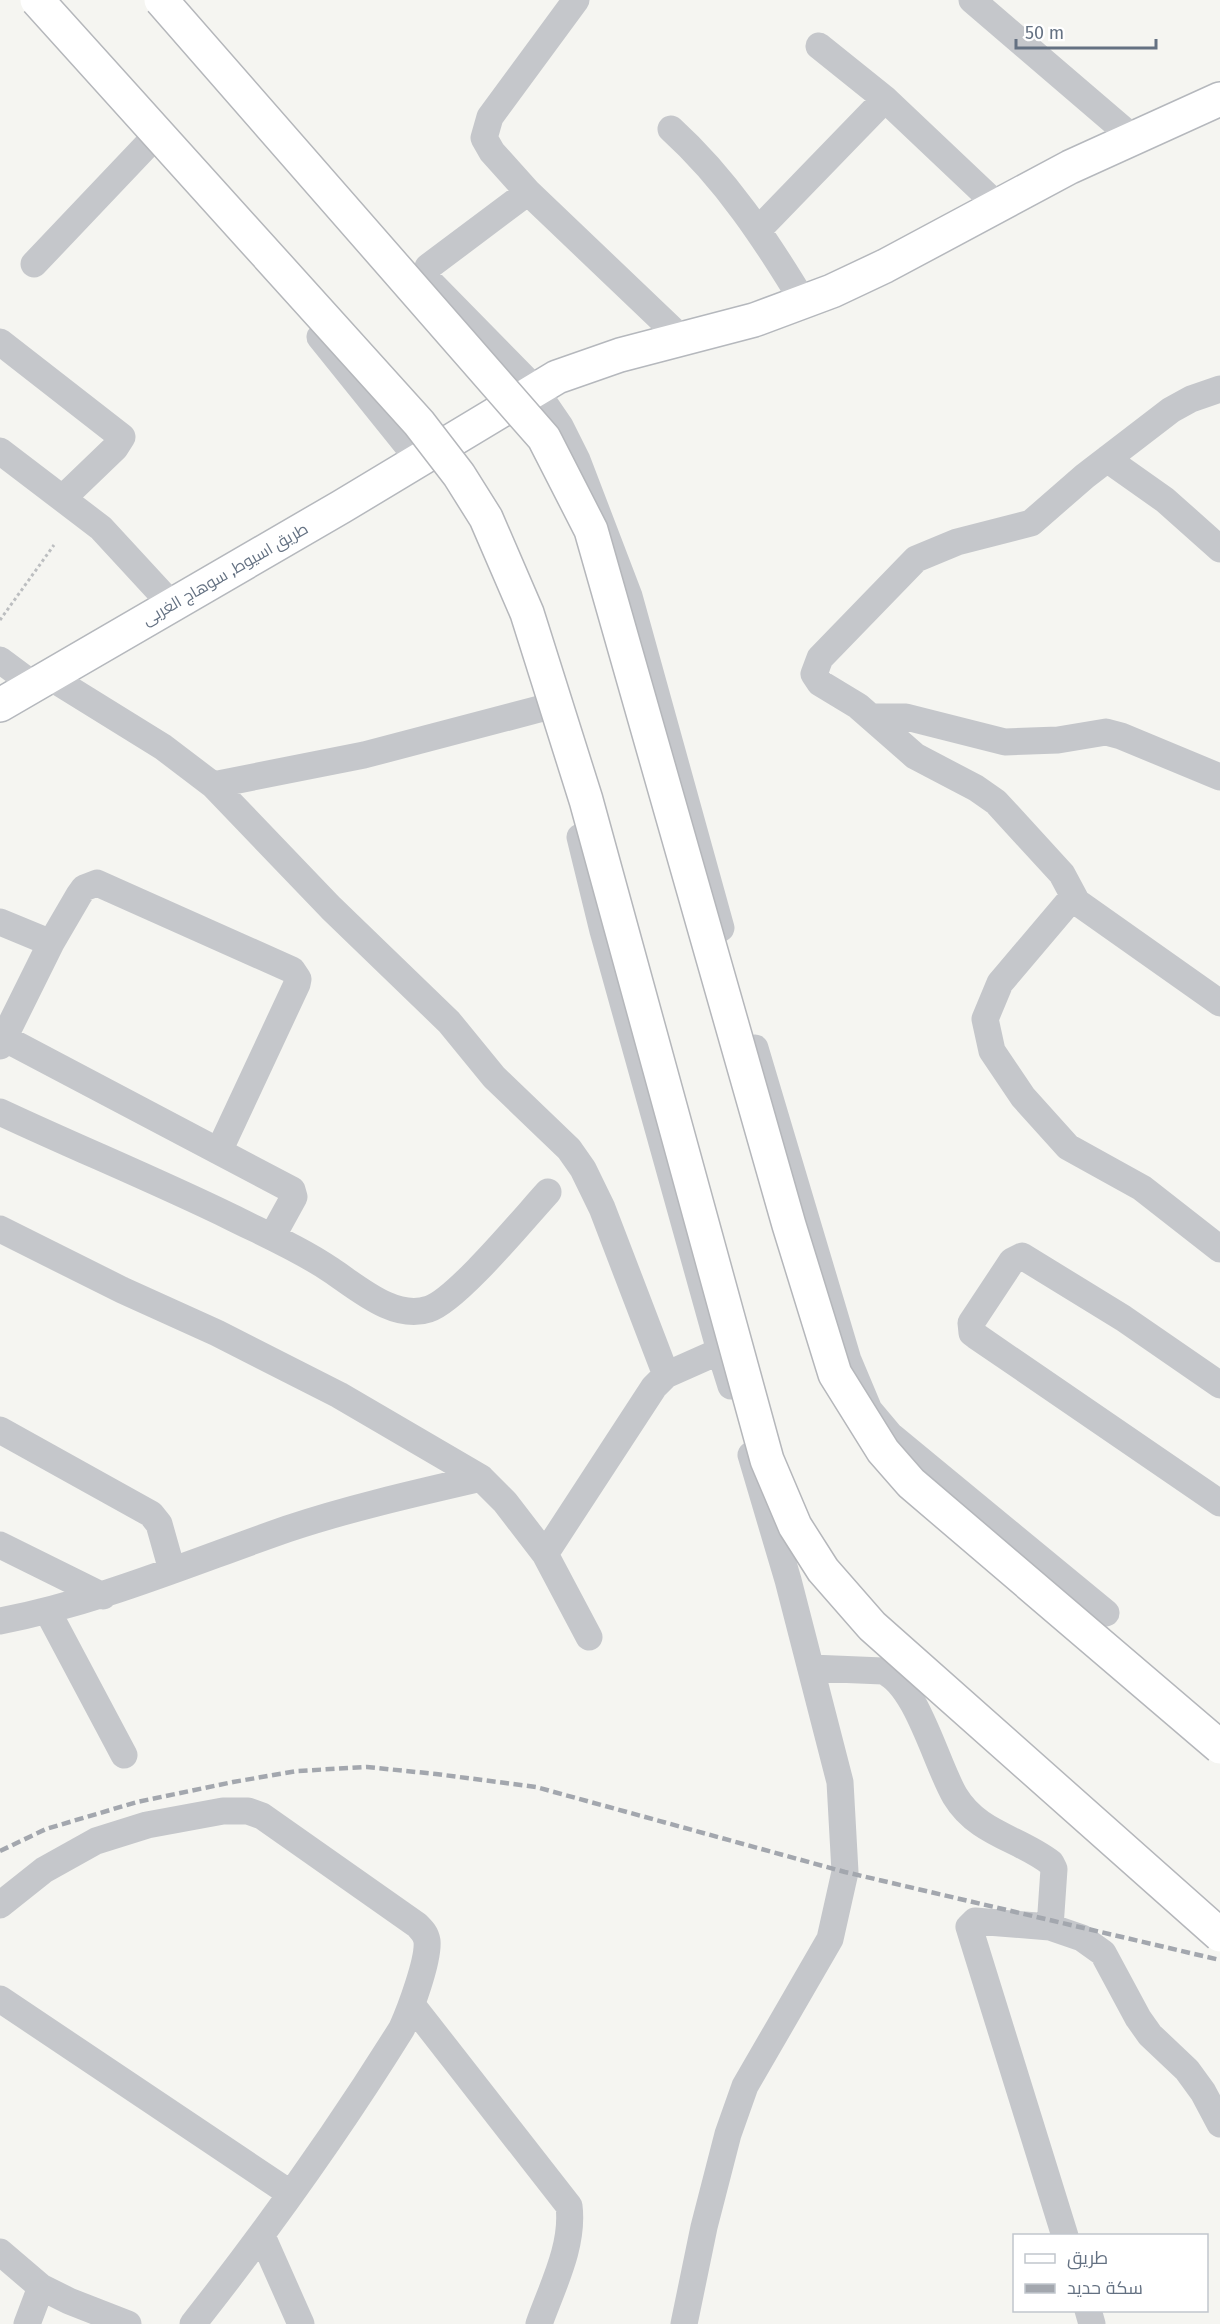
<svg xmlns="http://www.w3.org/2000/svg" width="1220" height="2324" font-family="'Fira Sans',Cairo,sans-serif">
  <rect width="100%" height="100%" fill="#f5f5f1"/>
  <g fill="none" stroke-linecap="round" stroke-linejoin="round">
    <defs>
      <path id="major" d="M 0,705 L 341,507 L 557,377 L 620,355 L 754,320 L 832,291 L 885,266 L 1070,167 L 1220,99"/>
    </defs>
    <!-- major casing -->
    <use href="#major" stroke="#b5b8bd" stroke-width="36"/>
    <!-- path -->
    <path stroke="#bcbec0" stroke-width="3" stroke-dasharray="3 3" stroke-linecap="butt" d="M 0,620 L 54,545"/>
    <!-- minor -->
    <path stroke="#c5c7cb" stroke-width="27" d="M 576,0 L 490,117 L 484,138 L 492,152 L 528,192 L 681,338
      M 972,0 L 1133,138
      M 819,46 L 885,99 L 997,205
      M 671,129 C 726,179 766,240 804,303
      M 528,192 L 428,267 L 426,278 L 534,388 L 560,426 L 577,460 L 629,596 L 721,928
      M 758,230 L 885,99
      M 34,264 L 147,145
      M 320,337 L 419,460
      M 0,342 L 122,437 L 115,448 L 63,498
      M 1220,389 L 1191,399 L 1171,410 L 1085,476 L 1031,523 L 957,542 L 916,559 L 820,658 L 814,674 L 820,683 L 858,706 L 915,756 L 976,788 L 996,802 L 1062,874 L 1077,902 L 1220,1003
      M 0,451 L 101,528 L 172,605
      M 1107,459 L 1165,500 L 1220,549
      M 0,660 L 35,686
      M 50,677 L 163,747 L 213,785 L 331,908 L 449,1022 L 494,1077 L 569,1149 L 583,1169 L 602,1208 L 666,1375
      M 871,717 L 906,717 L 1005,742 L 1058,740 L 1106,732 L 1121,736 L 1220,777
      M 213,785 L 364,755 L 543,708
      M 580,837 L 603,931 L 720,1351
      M 1072,898 L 1000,983 L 985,1019 L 992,1051 L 1023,1097 L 1068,1147 L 1142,1188 L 1220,1249
      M 0,922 L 51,943
      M 4,1038 L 292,1190 L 294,1197 L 272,1237
      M 0,1046 L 51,943 L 79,895 L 84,888 L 97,883 L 292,970 L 298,979 L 297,984 L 219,1151
      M 755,1048 L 848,1360 L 869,1410 L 890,1435 L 1106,1613
      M 0,1112 C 77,1148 155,1180 231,1217 C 265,1234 300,1249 331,1270 C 358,1288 395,1321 429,1309 C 457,1300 525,1217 548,1192
      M 0,1229 L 122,1290 L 217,1333 L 339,1395 L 481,1478
      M 1220,1385 L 1123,1318 L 1022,1256 L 1012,1261 L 971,1323 L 972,1333 L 976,1336 L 1220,1503
      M 0,1430 L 151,1514 L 159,1524 L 172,1570
      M 0,1545 L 103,1596
      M 545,1554 L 654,1387 L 666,1375 L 720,1351 L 731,1386
      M 48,1612 L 124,1755
      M 0,1621 C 99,1602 192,1562 287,1529 C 350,1508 416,1493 481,1478 L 505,1502 L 545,1554 L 589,1637
      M 811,1668 L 883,1671 C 917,1685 936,1764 955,1796 C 978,1834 1019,1838 1051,1863 L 1054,1869 L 1050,1927 L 975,1921 L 969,1927 L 1065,2236
      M 0,1905 L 44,1870 L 96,1841 L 147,1825 L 223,1811 L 248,1811 L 262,1816 L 417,1925 C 422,1930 426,1934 427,1941 C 429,1960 410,2010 402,2028 C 338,2131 268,2229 193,2324
      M 1050,1927 L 1082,1938 L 1103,1953 L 1138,2018 L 1150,2035 L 1187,2070 L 1203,2092 L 1220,2124
      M 0,1999 L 291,2194
      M 412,2005 L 569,2206 C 574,2246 552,2287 539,2324
      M 262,2236 L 301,2324
      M 0,2252 L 41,2287
      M 1088,2310 L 1092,2324
      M 27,2324 L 41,2287 L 69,2301 L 128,2324
      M 684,2324 L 704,2227 L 728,2134 L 745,2086 L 830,1939 L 845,1872 L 840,1782 L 788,1580 L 751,1455"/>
    <!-- major -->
    <use href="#major" stroke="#fff" stroke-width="33"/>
    <!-- rail -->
    <path stroke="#a3a7ae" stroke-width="4.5" stroke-dasharray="9 4.5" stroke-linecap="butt" d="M 0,1851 L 46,1829 L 137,1802 L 233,1782 L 297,1771 L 367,1767 L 436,1774 L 536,1787 L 845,1872 L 1220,1960"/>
    <defs>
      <path id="highway-bridge" d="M 37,0 L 419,423 L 459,475 L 486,518 L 527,613 L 586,800 L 767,1460 L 795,1526 L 823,1570 L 872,1626 L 1220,1935
        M 161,0 L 544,438 L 591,530 L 789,1225 L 835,1374 L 883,1451 L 911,1483 L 1220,1747"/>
    </defs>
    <!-- highway-bridge casing -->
    <use href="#highway-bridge" stroke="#b5b7bb" stroke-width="36" stroke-linecap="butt"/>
    <!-- highway-bridge -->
    <use href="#highway-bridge" stroke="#fff" stroke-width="33"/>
  </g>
  <g text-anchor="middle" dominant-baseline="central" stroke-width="6" stroke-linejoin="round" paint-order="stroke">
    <!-- street labels -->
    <g font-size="16" fill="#647182" stroke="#fff">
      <text transform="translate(225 574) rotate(-30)">طريق اسيوط, سوهاج الغربى</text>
    </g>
  </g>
  <!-- legend -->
  <rect x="1013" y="2234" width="195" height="78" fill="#ffffff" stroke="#c1c6cd" stroke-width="1.5"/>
  <rect x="1025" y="2254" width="30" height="9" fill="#ffffff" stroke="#c1c6cd" stroke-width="1.5"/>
  <text x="1067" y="2264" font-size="18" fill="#647182">طريق</text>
  <rect x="1025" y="2284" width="30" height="9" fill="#a3a7ae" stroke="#c1c6cd" stroke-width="1.5"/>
  <text x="1067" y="2294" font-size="18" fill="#647182">سكة حديد</text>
  <!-- scale -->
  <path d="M1016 39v9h140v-9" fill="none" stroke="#647182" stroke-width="3"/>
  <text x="1025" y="39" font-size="18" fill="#647182" stroke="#ffffff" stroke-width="4.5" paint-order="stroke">50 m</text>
</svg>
